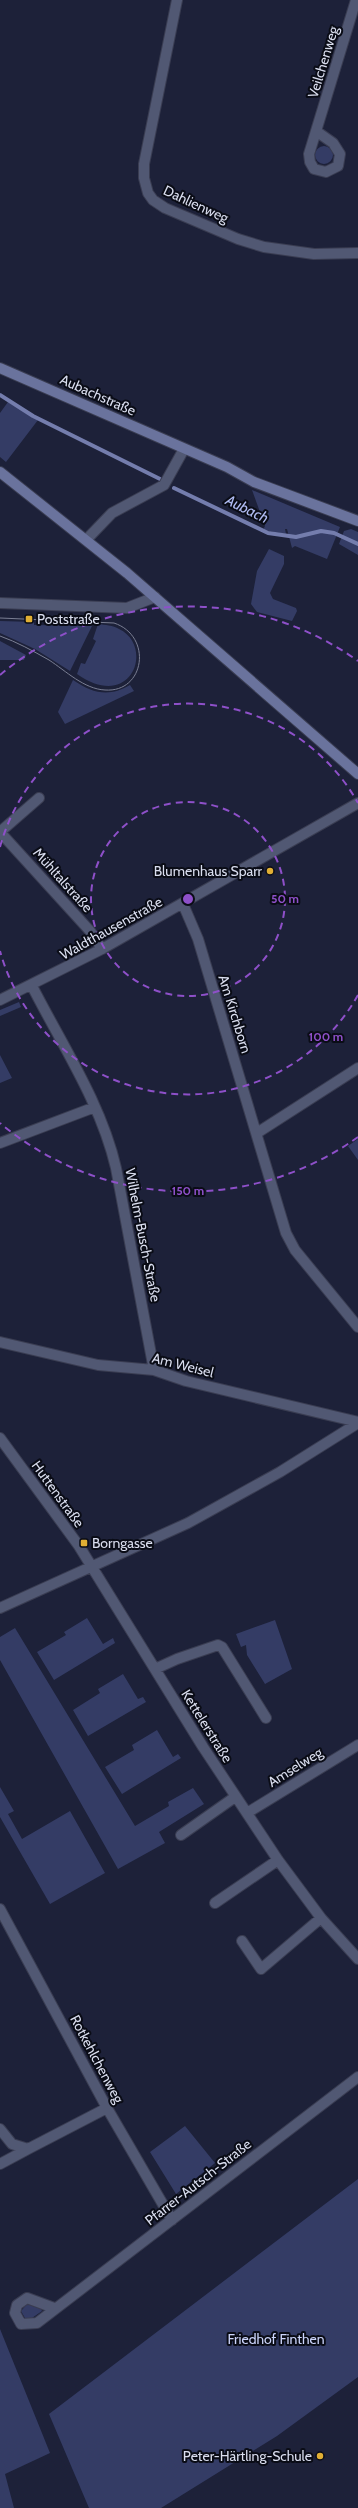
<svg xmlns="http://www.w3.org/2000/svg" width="358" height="2508" font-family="Cabin,sans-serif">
  <rect width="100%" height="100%" fill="#1d2139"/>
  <!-- green -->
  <path fill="#343c65" d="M315 155a9 9 0 1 1 18 0a9 9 0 1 1-18 0Z
    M 8,402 L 38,420 L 6,462 L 0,457 L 0,413 Z
    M 252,490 L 340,527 L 327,559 L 295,546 L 292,548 L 287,529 L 285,529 L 286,534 L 263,530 L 265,526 Z
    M 351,529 L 358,532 L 358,555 L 339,544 L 344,531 Z
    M 269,549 L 284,556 L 284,564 L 270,593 L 273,599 L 296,608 L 297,611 L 292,621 L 257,612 L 251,604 L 257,571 Z
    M 0,621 L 34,622 L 34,625 L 92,626 L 70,671 L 35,649 L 0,633 Z
    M 98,624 C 105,625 113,625 119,629 C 155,646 132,713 77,674 L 81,663 L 85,664 L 96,641 L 93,639 Z
    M 0,641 L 26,655 L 24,660 L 0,660 Z
    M 73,680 C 93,694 110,697 130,685 L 134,691 L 65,724 L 58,712 Z
    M 19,1002 L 21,1007 L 0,1016 L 0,1010 Z
    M 0,1055 L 12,1078 L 0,1083 Z
    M 358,1139 L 358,1160 L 348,1146 Z
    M 87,1618 L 103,1644 L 113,1638 L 115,1643 L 54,1680 L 37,1652 L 66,1635 L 64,1632 Z
    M 275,1620 L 292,1669 L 265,1684 L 247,1655 L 246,1645 L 241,1647 L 236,1634 Z
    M 15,1628 L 135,1826 L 169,1806 L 168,1802 L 193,1788 L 204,1804 L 159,1832 L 165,1843 L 118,1869 L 0,1660 L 0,1637 Z
    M 123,1674 L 138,1699 L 143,1697 L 146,1702 L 88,1736 L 73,1710 L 100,1693 L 98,1689 Z
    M 157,1730 L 173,1757 L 178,1754 L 181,1758 L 122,1794 L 105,1767 L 134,1750 L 132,1745 Z
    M 0,1787 L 14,1811 L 8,1814 L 22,1839 L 70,1811 L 105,1873 L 50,1904 L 0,1817 Z
    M 185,2126 L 215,2163 L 176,2194 L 150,2152 Z
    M 358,2179 L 358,2377 L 277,2436 L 161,2508 L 89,2508 L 49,2414 Z
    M 27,2304 L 41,2309 L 42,2311 L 32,2318 L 25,2318 L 21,2311 Z
    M 0,2329 L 50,2453 L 5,2474 L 14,2508 L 0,2508 Z"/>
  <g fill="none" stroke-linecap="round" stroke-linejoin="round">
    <!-- stream -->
    <path stroke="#747dad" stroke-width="4" d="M 0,395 L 33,416 L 160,479
      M 174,488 L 268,533 L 296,537 L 321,531 L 334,533 L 358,544"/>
    <defs>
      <path id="minor" d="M 177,0 L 144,164 L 144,178 L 148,193 L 153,200 L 165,208 L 238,239 L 264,247 L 314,254 L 358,253
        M 316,131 L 333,143 L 340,154 L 338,166 L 326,172 L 314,169 L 310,162 L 309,154 L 356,0
        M 87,539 L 112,513 L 164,485 L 184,449
        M 0,603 L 127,608 L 155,597
        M 0,832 L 90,931 L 102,949
        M 0,832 L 39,798
        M 183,904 L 198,939 L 286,1233 L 295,1250 L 358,1327
        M 32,986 C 62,1045 101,1103 116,1168 L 154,1370
        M 0,1000 L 102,949 L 358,803
        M 257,1133 L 358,1068
        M 0,1143 L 95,1107
        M 0,1342 L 98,1365 L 154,1370 L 186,1381 L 358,1422
        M 0,1438 L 79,1546 L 203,1747 L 278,1860 L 321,1918 L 358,1959
        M 0,1608 L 188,1523 L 280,1472 L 358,1423
        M 155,1669 L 177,1659 L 218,1645 L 222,1647 L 266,1718
        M 247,1813 L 358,1745
        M 181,1835 L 235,1797
        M 215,1903 L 278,1860
        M 0,1909 L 107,2108 L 172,2220
        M 242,1941 L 261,1969 L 321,1918
        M 0,2129 L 12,2144 L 28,2149 L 107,2108
        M 0,2164 L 28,2149
        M 54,2308 L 27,2298 L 17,2305 L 15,2313 L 21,2324 L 37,2323 L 358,2077"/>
      <path id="secondary" d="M 0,368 L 227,467 L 254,482 L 358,521
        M 0,472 L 127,573 L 358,774"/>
    </defs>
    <!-- minor casing -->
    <use href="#minor" stroke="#3a3d52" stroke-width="12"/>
    <!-- secondary casing -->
    <use href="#secondary" stroke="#3a3d52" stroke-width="12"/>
    <!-- minor -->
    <use href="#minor" stroke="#515873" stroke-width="10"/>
    <!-- secondary -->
    <use href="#secondary" stroke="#6a739d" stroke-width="10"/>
    <!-- tram -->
    <path stroke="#7a7e93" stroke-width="1" d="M 0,618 L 114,623 C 153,636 145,693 105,690 C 84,689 66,671 49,660 C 33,651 17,642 0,636"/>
  </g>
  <!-- distance rings -->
  <g fill="none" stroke="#8e50c9" stroke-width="2" stroke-dasharray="7 5">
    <circle cx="188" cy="899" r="97"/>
    <path d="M358 995A195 195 0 0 1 0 951M0 847A195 195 0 0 1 358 803"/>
    <path d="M358 1137A292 292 0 0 1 0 1123M0 675A292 292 0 0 1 358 661"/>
  </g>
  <!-- markers -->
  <g fill="#e1af34" stroke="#0a0c16" stroke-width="1.5">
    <rect x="25" y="615" width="8" height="8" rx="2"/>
    <circle cx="270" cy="871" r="4"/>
    <rect x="80" y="1539" width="8" height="8" rx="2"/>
    <circle cx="320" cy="2456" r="4"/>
  </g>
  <g text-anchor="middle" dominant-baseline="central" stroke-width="4" stroke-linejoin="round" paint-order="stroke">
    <!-- street labels -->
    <g font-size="14" fill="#dadeef" stroke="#0a0c16">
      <text transform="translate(323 62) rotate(-73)">Veilchenweg</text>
      <text transform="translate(196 204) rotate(25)">Dahlienweg</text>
      <text transform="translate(98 395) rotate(24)">Aubachstraße</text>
      <text transform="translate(63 880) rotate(48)">Mühltalstraße</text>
      <text transform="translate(111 928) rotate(-29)">Waldthausenstraße</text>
      <text transform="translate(235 1014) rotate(73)">Am Kirchborn</text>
      <text transform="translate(143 1235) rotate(79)">Wilhelm-Busch-Straße</text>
      <text transform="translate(183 1365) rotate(14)">Am Weisel</text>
      <text transform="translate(58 1494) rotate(54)">Huttenstraße</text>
      <text transform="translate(207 1726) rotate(58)">Kettelerstraße</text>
      <text transform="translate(295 1767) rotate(-32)">Amselweg</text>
      <text transform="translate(97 2059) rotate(62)">Rotkehlchenweg</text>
      <text transform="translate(198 2182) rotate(-38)">Pfarrer-Autsch-Straße</text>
    </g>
    <!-- poi labels -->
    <g font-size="14" fill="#dadeef" stroke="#0a0c16" text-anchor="start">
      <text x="37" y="619">Poststraße</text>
      <text x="262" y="871" text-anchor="end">Blumenhaus Sparr</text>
      <text x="92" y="1543">Borngasse</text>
      <text x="312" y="2456" text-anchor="end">Peter-Härtling-Schule</text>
    </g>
    <!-- park labels -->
    <g font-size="14" fill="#ccd5fb" stroke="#0a0c16">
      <text x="276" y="2339">Friedhof Finthen</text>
    </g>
    <!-- water labels -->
    <g font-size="15" font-style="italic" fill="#b0bcf3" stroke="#0a0c16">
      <text transform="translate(247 509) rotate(26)">Aubach</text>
    </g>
  </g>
  <circle cx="188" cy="899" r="6" fill="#8e50c9" stroke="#0a0c16" stroke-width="2"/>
  <g font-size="12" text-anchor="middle" font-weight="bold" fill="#8e50c9" stroke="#0a0c16" stroke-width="4" stroke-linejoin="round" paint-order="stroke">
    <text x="285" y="903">50 m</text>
    <text x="326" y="1041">100 m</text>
    <text x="188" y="1195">150 m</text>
  </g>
</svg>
